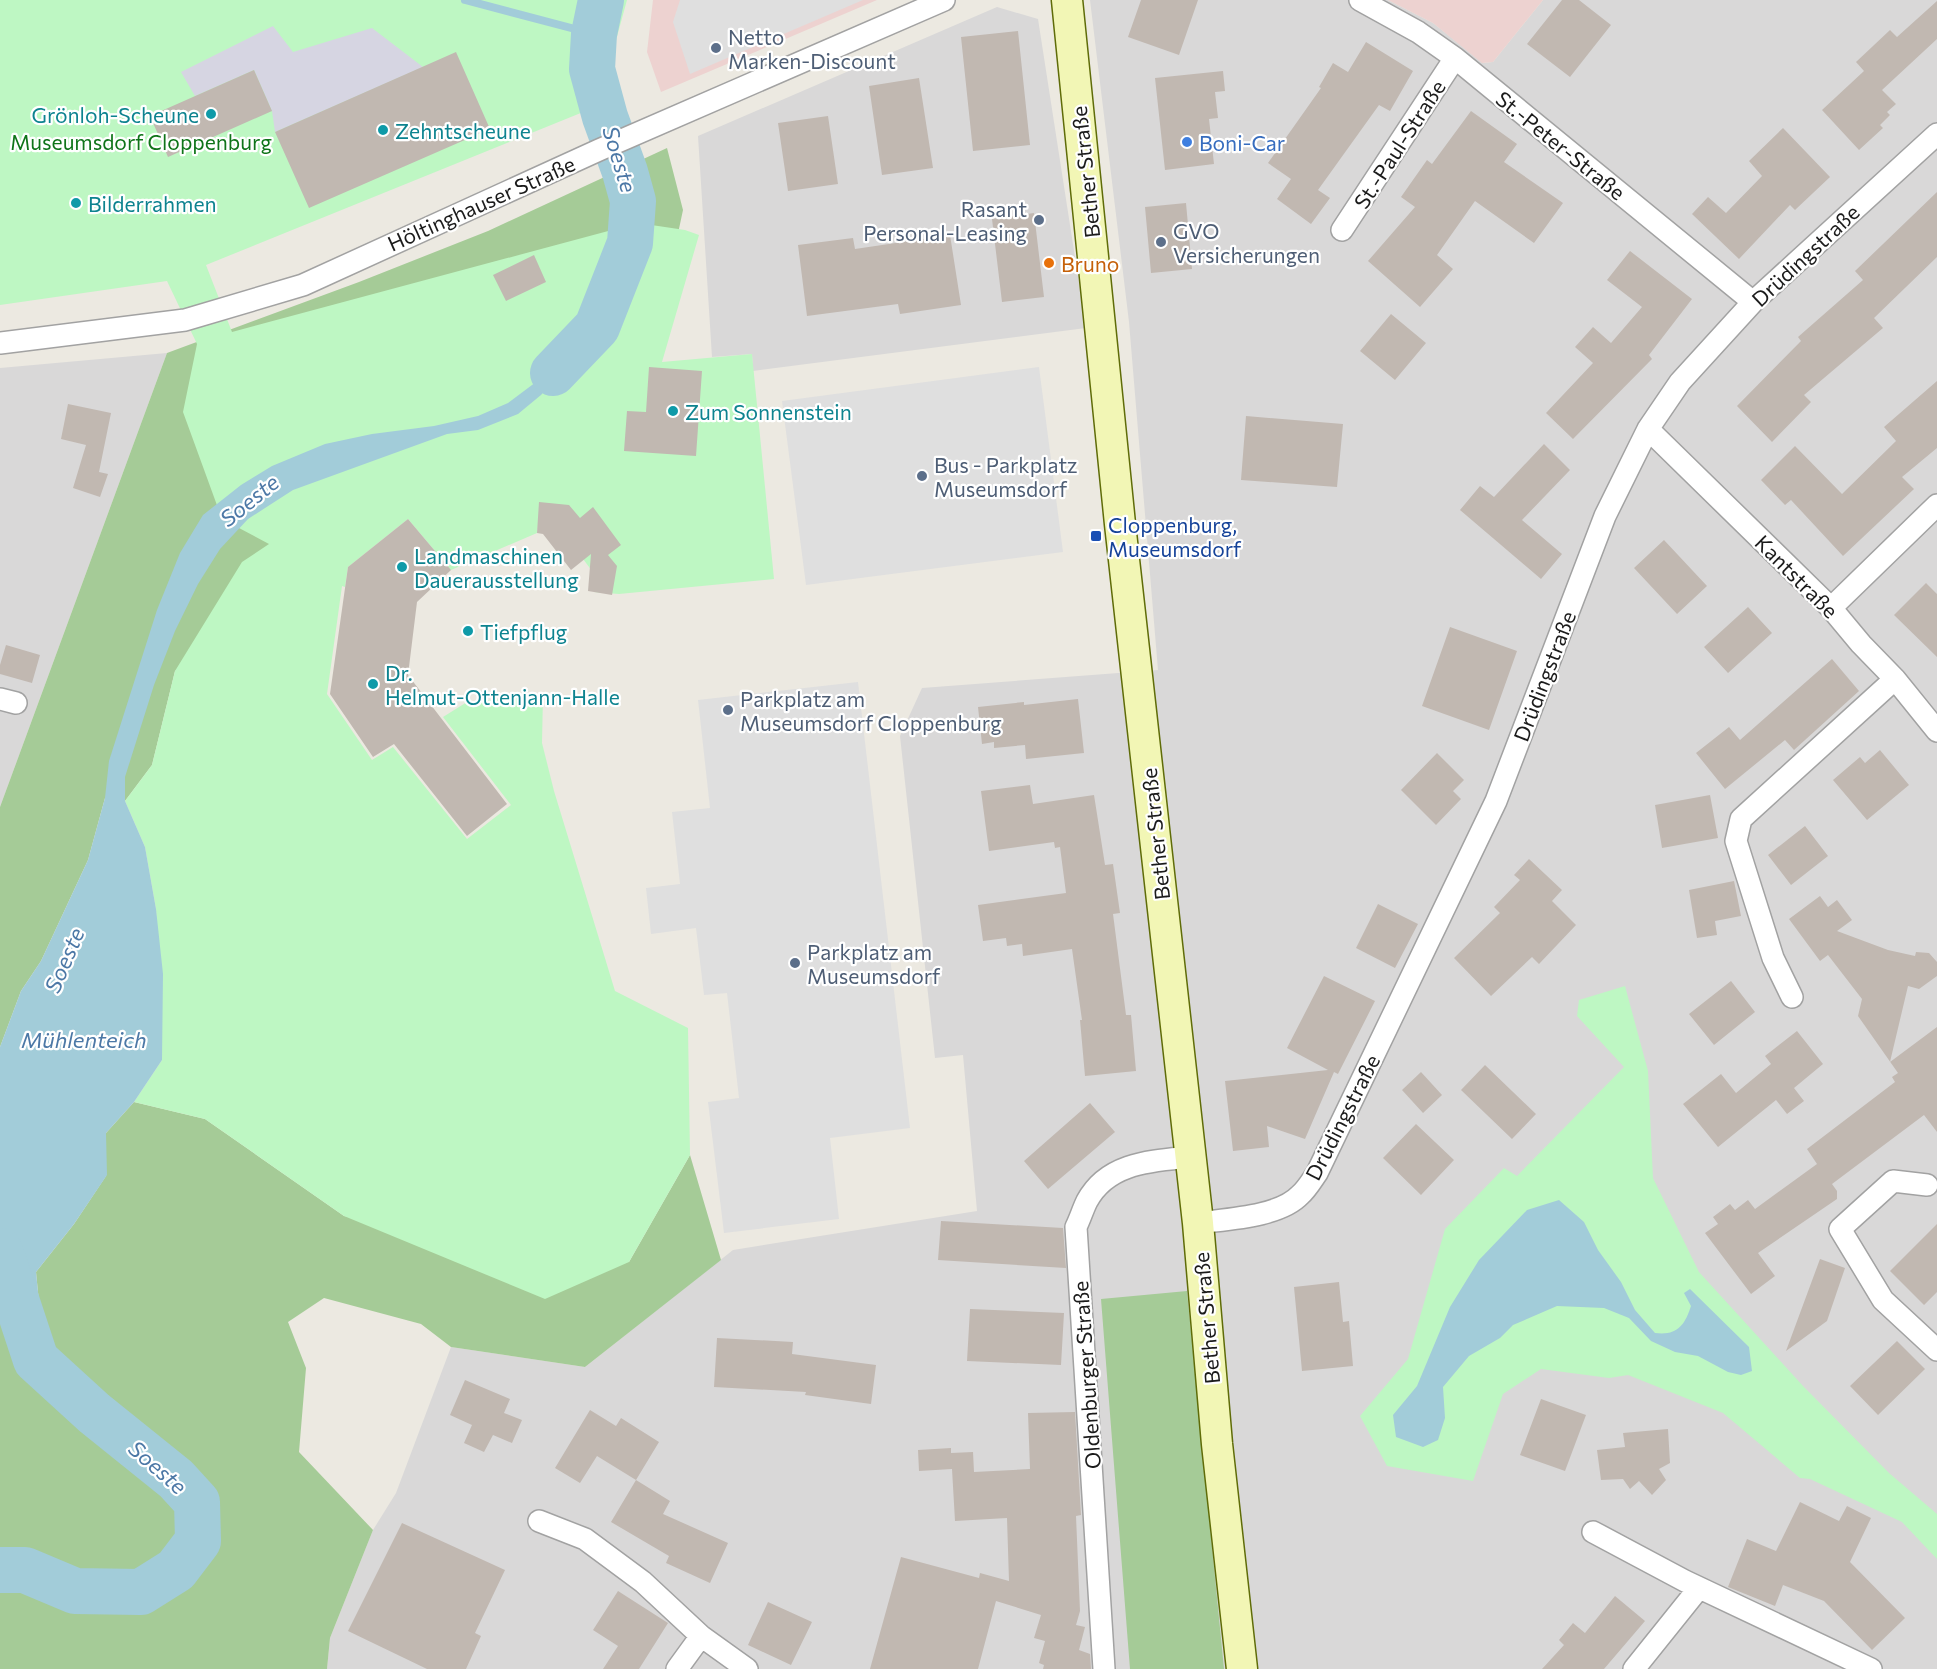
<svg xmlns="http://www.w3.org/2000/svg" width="1937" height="1669" font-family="Commissioner,sans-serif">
  <rect width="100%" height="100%" fill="#ece9e1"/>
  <!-- residential -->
  <path fill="#d9d8d8" d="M 1090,0 L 1388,0 L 1433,23 L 1483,63 L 1493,62 L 1543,0 L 1937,0 L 1937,1669 L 327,1669 L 330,1638 L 373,1530 L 396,1493 L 451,1347 L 585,1367 L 733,1250 L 977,1211 L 963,1055 L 935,1058 L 900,736 L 922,688 L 1158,670 L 1129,322 Z
    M 997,7 L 1038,19 L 1086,328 L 753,371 L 752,354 L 712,357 L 698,136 Z
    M 167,353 L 0,807 L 0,368 Z"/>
  <!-- commercial -->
  <path fill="#edd2d0" d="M 653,0 L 877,0 L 661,92 L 647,52 Z
    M 1388,0 L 1543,0 L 1493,62 L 1482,63 L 1433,23 Z"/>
  <!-- forest -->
  <path fill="#a5cb97" d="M 667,148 L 683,210 L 660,318 L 175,671 L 152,765 L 125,801 L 105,798 L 88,860 L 41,961 L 21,991 L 0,1047 L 0,807 L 167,353 L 359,282 L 488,231 Z
    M 134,1102 L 205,1119 L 344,1216 L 629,1262 L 690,1155 L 721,1260 L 585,1367 L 451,1347 L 421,1324 L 324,1298 L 288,1322 L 306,1368 L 299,1452 L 373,1530 L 330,1638 L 327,1669 L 0,1669 L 0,1306 L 27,1361 L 44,1353 L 36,1272 L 74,1224 L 106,1176 L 106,1133 Z
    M 1187,1291 L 1224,1669 L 1130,1669 L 1101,1299 Z"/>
  <!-- park -->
  <path fill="#bef7c3" d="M 0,0 L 627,0 L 598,106 L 206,265 L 232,332 L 638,223 L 685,230 L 699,235 L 662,362 L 752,354 L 774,579 L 619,594 L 594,592 L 595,575 L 560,528 L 538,525 L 537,533 L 451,570 L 408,519 L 348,567 L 345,587 L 342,586 L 327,694 L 372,760 L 393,747 L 467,839 L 511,805 L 443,717 L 467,702 L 543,695 L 542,743 L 554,791 L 615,991 L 688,1028 L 690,1155 L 629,1262 L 545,1299 L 344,1216 L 205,1119 L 134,1102 L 162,1060 L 156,909 L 145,847 L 125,801 L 152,765 L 175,671 L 242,562 L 269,544 L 222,519 L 183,412 L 197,344 L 167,281 L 0,305 Z
    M 1625,986 L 1648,1071 L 1653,1178 L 1699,1272 L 1803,1386 L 1889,1473 L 1937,1514 L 1937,1559 L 1902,1522 L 1810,1479 L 1800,1478 L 1723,1413 L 1628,1375 L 1609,1378 L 1541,1369 L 1503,1394 L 1473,1481 L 1387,1466 L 1360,1416 L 1408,1359 L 1445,1229 L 1504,1168 L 1517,1176 L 1624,1067 L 1577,1016 L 1579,1000 Z"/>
  <!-- parking -->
  <path fill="#dfdfdf" d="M 680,0 L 863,0 L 690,74 L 673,22 Z
    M 1039,367 L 1063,552 L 806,585 L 782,401 Z
    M 858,682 L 910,1128 L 830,1138 L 839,1219 L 724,1233 L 708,1102 L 739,1098 L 727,993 L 704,995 L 696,928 L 651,934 L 646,888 L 680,884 L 672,812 L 710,808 L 698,700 Z"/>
  <!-- plaza -->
  <path fill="#d6d5e2" d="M 273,26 L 293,52 L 372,28 L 423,67 L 275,132 L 272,111 L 254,70 L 195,96 L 181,72 Z"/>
  <!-- water -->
  <path fill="#a2ccd9" d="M 597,327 L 581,352 L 541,395 L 518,414 L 478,430 L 447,434 L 293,490 L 248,519 L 220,549 L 198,584 L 175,631 L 154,685 L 125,777 L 125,801 L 145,847 L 156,909 L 163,974 L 162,1060 L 134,1102 L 106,1133 L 107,1175 L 74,1224 L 36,1272 L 44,1353 L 36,1360 L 27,1361 L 0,1306 L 0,1047 L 21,991 L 41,961 L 88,860 L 105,798 L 109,761 L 157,610 L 180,553 L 203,515 L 241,485 L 272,466 L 325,444 L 372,434 L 434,426 L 478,416 L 508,403 L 544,376 L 566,353 Z
    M 1559,1200 L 1584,1222 L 1598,1250 L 1621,1282 L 1635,1310 L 1655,1333 C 1677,1336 1685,1325 1691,1306 L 1684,1293 L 1690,1289 L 1749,1347 L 1752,1371 L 1741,1375 L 1728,1372 L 1698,1356 L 1675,1352 L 1651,1341 L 1629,1318 L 1604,1308 L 1557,1306 L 1513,1325 L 1500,1338 L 1469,1356 L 1443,1387 L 1445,1418 L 1438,1440 L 1423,1447 L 1396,1437 L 1393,1415 L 1417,1386 L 1450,1307 L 1479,1260 L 1527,1210 Z"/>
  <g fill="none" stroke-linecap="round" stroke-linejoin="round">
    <!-- stream -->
    <path stroke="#a2ccd9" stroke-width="8" d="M 465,0 L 594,34"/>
    <!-- river -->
    <path stroke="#a2ccd9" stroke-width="46" d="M 553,373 L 597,327 L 630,243 L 633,201 L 625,172 L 605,117 L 592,69 L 594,34 L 601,0
      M 0,1251 L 36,1360 L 94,1413 L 176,1479 L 197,1502 L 198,1541 L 176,1570 L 141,1592 L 75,1591 L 25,1570 L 0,1570"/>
  </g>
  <!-- building -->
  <path fill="#c1b8b1" d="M 1141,0 L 1198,0 L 1179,55 L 1128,37 Z
    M 1562,0 L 1579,0 L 1611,25 L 1570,77 L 1527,44 Z
    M 1937,1 L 1937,39 L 1882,90 L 1896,104 L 1887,112 L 1890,115 L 1880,125 L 1883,128 L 1859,150 L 1822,110 L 1864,71 L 1856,62 L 1890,30 L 1897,37 Z
    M 1018,31 L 1030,145 L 973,151 L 961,37 Z
    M 1366,42 L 1413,71 L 1390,111 L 1379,105 L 1318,190 L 1330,198 L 1311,224 L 1277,199 L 1291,179 L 1268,163 L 1321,88 L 1319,87 L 1333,63 L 1348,72 Z
    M 456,52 L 490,129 L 309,208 L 275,132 Z
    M 254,70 L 272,111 L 168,157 L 150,116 Z
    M 1223,71 L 1225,91 L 1215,92 L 1218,118 L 1209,119 L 1214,164 L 1165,170 L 1155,78 Z
    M 919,78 L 933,168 L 882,175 L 869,86 Z
    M 1471,111 L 1517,144 L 1504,162 L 1563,203 L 1534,243 L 1475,201 L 1437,255 L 1453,269 L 1420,307 L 1368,261 L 1415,207 L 1401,197 L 1427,160 L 1432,164 Z
    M 828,116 L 838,184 L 788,191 L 778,123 Z
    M 1783,128 L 1830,177 L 1795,210 L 1790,205 L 1739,259 L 1692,214 L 1708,197 L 1726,213 L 1762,176 L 1749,161 Z
    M 1937,192 L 1937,257 L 1874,318 L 1883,328 L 1804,395 L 1811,402 L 1772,442 L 1737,406 L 1801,341 L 1798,337 L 1863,280 L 1855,271 Z
    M 1186,203 L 1192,269 L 1151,273 L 1145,207 Z
    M 1034,213 L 1044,297 L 1002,302 L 992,219 Z
    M 950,235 L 961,305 L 900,314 L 898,304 L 807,316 L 798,245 L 853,238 L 855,249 Z
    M 1630,251 L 1692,299 L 1649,355 L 1652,359 L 1573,439 L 1546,413 L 1593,363 L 1575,347 L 1593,327 L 1611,343 L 1642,307 L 1607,280 Z
    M 534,255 L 546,282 L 506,301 L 493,275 Z
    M 1391,314 L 1426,343 L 1395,380 L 1360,351 Z
    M 649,367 L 702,371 L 696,456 L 624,451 L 627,411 L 646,412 Z
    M 1937,381 L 1937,448 L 1902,477 L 1914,489 L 1843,556 L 1791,500 L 1785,505 L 1761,480 L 1795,446 L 1842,494 L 1896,441 L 1884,427 Z
    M 68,404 L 111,413 L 99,472 L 108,474 L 100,497 L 73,488 L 86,445 L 61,439 Z
    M 1246,416 L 1343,424 L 1337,487 L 1241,480 Z
    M 1544,444 L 1570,470 L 1522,520 L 1562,554 L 1541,579 L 1460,510 L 1480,486 L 1494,497 Z
    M 539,502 L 569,505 L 580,518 L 593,507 L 621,545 L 608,555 L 617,566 L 612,595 L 588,591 L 591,554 L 571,570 L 543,534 L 537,533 Z
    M 408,519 L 451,570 L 417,602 L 408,675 L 507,804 L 467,836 L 394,744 L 373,757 L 330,694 L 348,567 Z
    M 1664,540 L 1707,586 L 1677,614 L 1634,568 Z
    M 1926,583 L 1937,594 L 1937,657 L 1894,615 Z
    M 1748,607 L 1772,633 L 1728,673 L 1704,647 Z
    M 1450,627 L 1517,651 L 1489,730 L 1422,706 Z
    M 6,645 L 40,655 L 32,683 L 0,674 L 0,665 Z
    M 1832,659 L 1859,691 L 1794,750 L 1785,740 L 1725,789 L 1696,753 L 1729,727 L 1740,740 Z
    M 1078,699 L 1084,753 L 1026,759 L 1025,745 L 994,748 L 994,742 L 982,744 L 978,707 L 1024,702 L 1024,705 Z
    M 1880,750 L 1909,785 L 1867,820 L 1833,780 L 1860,757 L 1865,763 Z
    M 1437,753 L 1464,780 L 1453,791 L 1461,799 L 1436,825 L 1401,790 Z
    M 1030,785 L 1033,804 L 1094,795 L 1105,865 L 1113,864 L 1120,913 L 1113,914 L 1126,1015 L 1131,1015 L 1136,1071 L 1085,1076 L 1080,1020 L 1082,1020 L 1072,949 L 1023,956 L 1022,944 L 1007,946 L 1006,938 L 983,941 L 978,905 L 1066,893 L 1060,847 L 1055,848 L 1054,842 L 989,851 L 981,791 Z
    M 1710,795 L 1718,838 L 1662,848 L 1655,805 Z
    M 1805,826 L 1828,856 L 1791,885 L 1768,855 Z
    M 1529,859 L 1562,890 L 1552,901 L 1576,925 L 1539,964 L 1532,957 L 1491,996 L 1454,958 L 1500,913 L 1494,907 L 1520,880 L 1514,875 Z
    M 1734,881 L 1741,916 L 1715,921 L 1717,935 L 1697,938 L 1689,890 Z
    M 1820,896 L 1828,907 L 1837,900 L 1852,920 L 1837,931 L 1888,950 L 1915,956 L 1916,952 L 1929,953 L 1937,962 L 1937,976 L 1919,989 L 1908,986 L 1890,1062 L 1937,1027 L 1937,1132 L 1924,1115 L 1832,1184 L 1837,1191 L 1837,1199 L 1758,1253 L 1775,1276 L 1751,1294 L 1705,1233 L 1718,1224 L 1713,1217 L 1730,1204 L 1735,1210 L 1748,1200 L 1755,1209 L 1817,1164 L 1807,1149 L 1895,1082 L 1892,1077 L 1898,1073 L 1858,1016 L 1862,999 L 1828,955 L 1820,961 L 1789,919 Z
    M 1378,904 L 1418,924 L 1395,968 L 1356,948 Z
    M 1324,976 L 1375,1001 L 1338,1074 L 1334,1072 L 1305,1139 L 1267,1126 L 1269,1147 L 1233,1151 L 1225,1081 L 1328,1070 L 1287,1048 Z
    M 1731,981 L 1755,1012 L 1714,1045 L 1689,1014 Z
    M 1797,1031 L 1823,1064 L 1794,1088 L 1804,1101 L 1787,1114 L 1776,1100 L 1718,1147 L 1683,1104 L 1721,1074 L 1736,1093 L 1771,1064 L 1765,1056 Z
    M 1485,1065 L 1536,1114 L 1512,1139 L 1461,1090 Z
    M 1421,1072 L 1442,1095 L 1423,1113 L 1402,1090 Z
    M 1090,1103 L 1115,1132 L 1048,1189 L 1024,1161 Z
    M 1416,1124 L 1454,1160 L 1421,1195 L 1383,1158 Z
    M 941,1221 L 1063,1228 L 1066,1268 L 938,1260 Z
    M 1937,1224 L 1937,1292 L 1924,1305 L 1890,1271 Z
    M 1820,1259 L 1845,1268 L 1827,1321 L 1786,1351 Z
    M 1339,1282 L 1343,1322 L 1349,1321 L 1353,1366 L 1302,1371 L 1294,1287 Z
    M 970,1309 L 1064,1313 L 1061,1365 L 967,1361 Z
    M 717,1338 L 793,1342 L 792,1354 L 876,1365 L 871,1404 L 805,1395 L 806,1392 L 714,1387 Z
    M 1897,1341 L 1925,1369 L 1878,1415 L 1850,1386 Z
    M 465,1380 L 510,1399 L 504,1413 L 522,1420 L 512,1443 L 493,1435 L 484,1452 L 464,1443 L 472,1425 L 450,1415 Z
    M 1541,1399 L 1586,1415 L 1565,1471 L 1520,1455 Z
    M 590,1410 L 616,1426 L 621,1418 L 659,1442 L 636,1480 L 597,1456 L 580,1483 L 555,1468 Z
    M 1075,1412 L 1081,1515 L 1076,1516 L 1080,1611 L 1076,1625 L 1085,1627 L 1079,1650 L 1090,1654 L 1091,1669 L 1043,1669 L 1044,1665 L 1039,1663 L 1045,1641 L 1034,1638 L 1041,1615 L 996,1601 L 978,1669 L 870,1669 L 901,1557 L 979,1578 L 980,1573 L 1009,1581 L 1007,1518 L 955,1521 L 952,1469 L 919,1471 L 918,1450 L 951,1448 L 951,1453 L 973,1452 L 974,1472 L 1030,1469 L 1028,1413 Z
    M 1668,1429 L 1670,1463 L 1659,1469 L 1666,1480 L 1652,1495 L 1639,1481 L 1630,1489 L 1623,1479 L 1601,1480 L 1597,1450 L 1625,1447 L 1623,1433 Z
    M 636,1480 L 670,1501 L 663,1514 L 728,1543 L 710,1583 L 666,1563 L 669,1556 L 611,1522 Z
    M 1800,1502 L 1839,1521 L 1847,1506 L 1871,1518 L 1850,1562 L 1905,1618 L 1872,1650 L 1824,1601 L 1783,1585 L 1775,1606 L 1728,1587 L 1747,1539 L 1776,1551 Z
    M 402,1523 L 505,1570 L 475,1633 L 481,1636 L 466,1669 L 427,1669 L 348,1631 Z
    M 618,1591 L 668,1623 L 639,1669 L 603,1669 L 618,1646 L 593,1630 Z
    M 1615,1596 L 1645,1621 L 1604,1669 L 1542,1669 L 1564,1645 L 1559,1640 L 1573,1623 L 1585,1633 Z
    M 768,1602 L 812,1622 L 791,1665 L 748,1645 Z"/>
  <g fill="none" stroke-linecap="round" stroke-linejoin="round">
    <defs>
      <path id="street" d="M 1360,0 L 1418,32 L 1455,58 L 1753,302
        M 1342,230 L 1455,58
        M 0,343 L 185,320 L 303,285 L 599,150 L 944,0
        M 1648,429 L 1831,608 L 1861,644 L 1895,679 L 1937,731
        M 1831,608 L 1937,505
        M 0,699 L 16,703
        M 1792,997 L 1773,958 L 1736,841 L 1741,819 L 1895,679
        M 1927,1185 L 1893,1181 L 1840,1229 L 1883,1300 L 1937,1350
        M 1198,1223 C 1227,1219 1279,1217 1300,1195 C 1307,1189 1312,1180 1317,1173 L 1496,801 L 1605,516 L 1648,429 L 1680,382 L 1753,302 L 1937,134
        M 539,1521 L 585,1539 L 643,1582 L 701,1636
        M 1593,1532 L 1685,1581 L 1871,1669
        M 677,1669 L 701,1636 L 747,1669
        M 1104,1669 L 1076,1227 C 1080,1219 1083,1209 1087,1201 C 1108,1162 1152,1161 1191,1157
        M 1634,1669 L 1699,1588"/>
      <path id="secondary" d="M 1067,0 L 1120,524 L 1198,1223 L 1217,1444 L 1242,1669"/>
    </defs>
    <!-- street casing -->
    <use href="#street" stroke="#a2a2a2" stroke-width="24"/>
    <!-- secondary casing -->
    <use href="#secondary" stroke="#5f6c08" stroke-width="33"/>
    <!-- street -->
    <use href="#street" stroke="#fff" stroke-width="21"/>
    <!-- secondary -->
    <use href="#secondary" stroke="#f2f6b5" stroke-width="30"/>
  </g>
  <!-- markers -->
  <g fill="#5c6f8a" stroke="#fff" stroke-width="2">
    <circle cx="716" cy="48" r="6"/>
    <circle cx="1039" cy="220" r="6"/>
    <circle cx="1161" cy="242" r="6"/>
    <circle cx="922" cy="476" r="6"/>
    <circle cx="728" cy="710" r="6"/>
    <circle cx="795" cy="963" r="6"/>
  </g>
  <g fill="#0f9aa8" stroke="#fff" stroke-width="2">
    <circle cx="211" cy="114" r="6"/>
    <circle cx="383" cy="130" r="6"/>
    <circle cx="76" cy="203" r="6"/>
    <circle cx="673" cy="411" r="6"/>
    <circle cx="402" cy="567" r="6"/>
    <circle cx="468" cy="631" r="6"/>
    <circle cx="373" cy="684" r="6"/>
  </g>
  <circle fill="#3f7fe0" stroke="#fff" stroke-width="2" cx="1187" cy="142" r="6"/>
  <circle fill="#e8710a" stroke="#fff" stroke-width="2" cx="1049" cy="263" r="6"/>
  <rect fill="#1a4fb4" stroke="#fff" stroke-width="2" x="1090" y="530" width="12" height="12" rx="3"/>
  <g text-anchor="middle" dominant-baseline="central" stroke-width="4.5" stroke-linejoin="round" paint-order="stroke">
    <!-- service labels -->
    <g font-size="21" fill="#4e5e75" stroke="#fff" text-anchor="start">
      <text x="728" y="36">Netto<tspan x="728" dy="24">Marken-Discount</tspan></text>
      <text x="1027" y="208" text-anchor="end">Rasant<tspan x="1027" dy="24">Personal-Leasing</tspan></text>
      <text x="1173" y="230">GVO<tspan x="1173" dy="24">Versicherungen</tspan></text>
      <text x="934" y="464">Bus - Parkplatz<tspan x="934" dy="24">Museumsdorf</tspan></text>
      <text x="740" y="698">Parkplatz am<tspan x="740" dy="24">Museumsdorf Cloppenburg</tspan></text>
      <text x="807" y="951">Parkplatz am<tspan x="807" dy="24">Museumsdorf</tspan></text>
    </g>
    <!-- culture labels -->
    <g font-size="21" fill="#0d838f" stroke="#fff" text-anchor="start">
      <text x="199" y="114" text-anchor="end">Grönloh-Scheune</text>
      <text x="395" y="130">Zehntscheune</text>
      <text x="88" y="203">Bilderrahmen</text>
      <text x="685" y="411">Zum Sonnenstein</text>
      <text x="414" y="555">Landmaschinen<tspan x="414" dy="24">Dauerausstellung</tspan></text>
      <text x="480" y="631">Tiefpflug</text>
      <text x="385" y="672">Dr.<tspan x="385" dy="24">Helmut-Ottenjann-Halle</tspan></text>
    </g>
    <!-- park labels -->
    <g font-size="21" fill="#0f7419" stroke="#fff">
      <text x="141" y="141">Museumsdorf Cloppenburg</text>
    </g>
    <!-- shop labels -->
    <g font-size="21" fill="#366cbe" stroke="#fff" text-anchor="start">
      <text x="1199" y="142">Boni-Car</text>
    </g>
    <!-- street labels -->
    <g font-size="21" fill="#1b1b1b" stroke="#fff">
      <text transform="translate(1399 144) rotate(-57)">St.-Paul-Straße</text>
      <text transform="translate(1561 145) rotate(39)">St.-Peter-Straße</text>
      <text transform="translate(1085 172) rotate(-96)">Bether Straße</text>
      <text transform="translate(481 203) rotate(-24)">Höltinghauser Straße</text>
      <text transform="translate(1805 255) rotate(-43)">Drüdingstraße</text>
      <text transform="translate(1797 576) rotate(45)">Kantstraße</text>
      <text transform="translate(1544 676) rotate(-69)">Drüdingstraße</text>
      <text transform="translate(1155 834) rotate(-96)">Bether Straße</text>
      <text transform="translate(1342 1117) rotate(-63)">Drüdingstraße</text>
      <text transform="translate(1206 1318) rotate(-95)">Bether Straße</text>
      <text transform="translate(1086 1375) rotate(-94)">Oldenburger Straße</text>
    </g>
    <!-- food labels -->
    <g font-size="21" fill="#c56008" stroke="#fff" text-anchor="start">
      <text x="1061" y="263">Bruno</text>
    </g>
    <!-- transit labels -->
    <g font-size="21" fill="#164399" stroke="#fff" text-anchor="start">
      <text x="1108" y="524">Cloppenburg,<tspan x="1108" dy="24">Museumsdorf</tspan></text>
    </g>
    <!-- water labels -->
    <g font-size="22" font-style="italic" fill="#4c78a6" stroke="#fff">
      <text transform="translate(620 159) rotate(73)">Soeste</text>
      <text transform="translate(249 500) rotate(-39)">Soeste</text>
      <text transform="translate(64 960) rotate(-67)">Soeste</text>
      <text x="84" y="1039">Mühlenteich</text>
      <text transform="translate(158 1467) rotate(41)">Soeste</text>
    </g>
  </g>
</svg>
